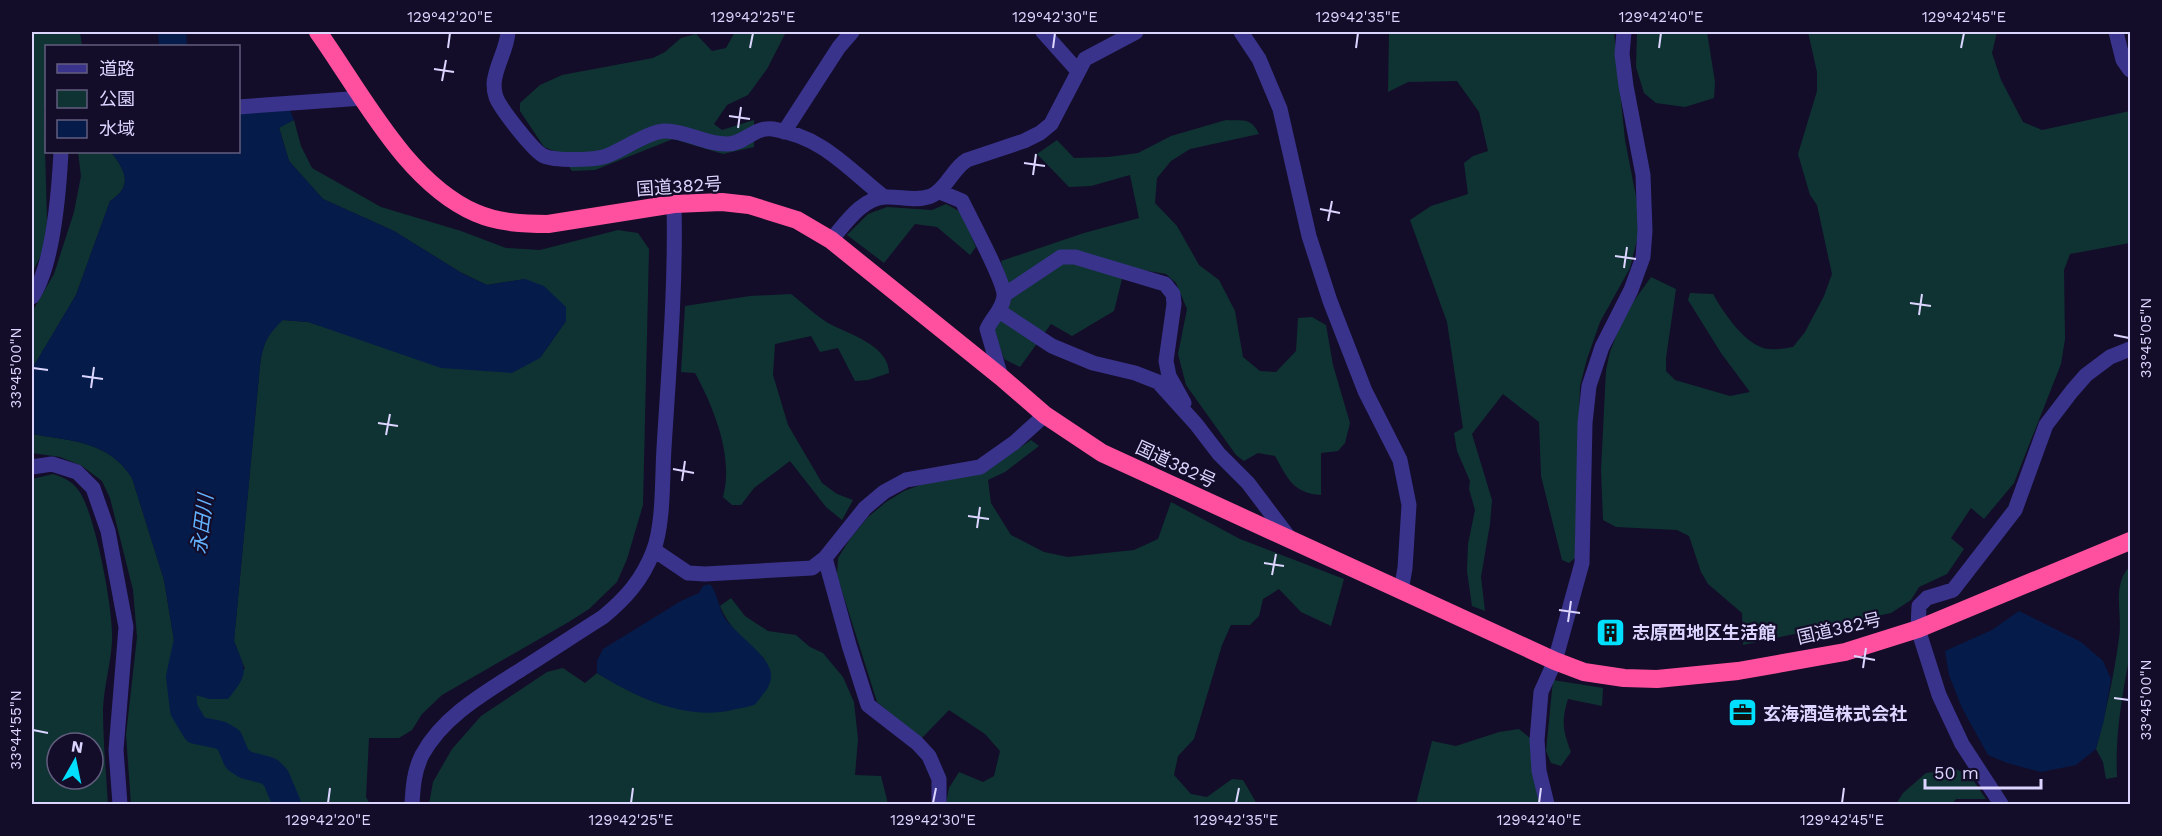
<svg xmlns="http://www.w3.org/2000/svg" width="2162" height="836" font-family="'Work Sans','Noto Sans JP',sans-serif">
  <rect width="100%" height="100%" fill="#130d29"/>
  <!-- green -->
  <path fill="#0f3333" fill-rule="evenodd" d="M 32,32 L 80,32 L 82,46 L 46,46 L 46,97 L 44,110 L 47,222 L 43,251 L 32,273 Z
    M 735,32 L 786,32 L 767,69 L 748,95 L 727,105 L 714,124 L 722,130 L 754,120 L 754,147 L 723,154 L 673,139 L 595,170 L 572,171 L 559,153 L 544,147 L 520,111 L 520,103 L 540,85 L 562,75 L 653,58 L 665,52 L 681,38 L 696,34 L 712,51 L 726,48 Z
    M 1389,32 L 1614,32 L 1625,140 L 1638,207 L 1638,236 L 1630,268 L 1600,322 L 1587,359 L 1580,386 L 1575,558 L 1569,563 L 1562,560 L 1541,476 L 1539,422 L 1503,394 L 1472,434 L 1492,500 L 1490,524 L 1481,577 L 1485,611 L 1472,606 L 1467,571 L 1468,544 L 1475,510 L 1469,489 L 1470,481 L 1457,451 L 1454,433 L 1463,428 L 1447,322 L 1410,220 L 1431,206 L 1468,194 L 1464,163 L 1473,156 L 1488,151 L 1479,112 L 1457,81 L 1408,82 L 1388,92 Z
    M 1637,32 L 1707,32 L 1715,82 L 1714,98 L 1685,107 L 1656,103 L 1644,93 L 1636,67 Z
    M 1808,32 L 1997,32 L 1992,53 L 2001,80 L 2023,122 L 2042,130 L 2130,111 L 2130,243 L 2070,254 L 2064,270 L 2065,339 L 2061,364 L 2014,483 L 1984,519 L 1971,508 L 1951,538 L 1964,549 L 1947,574 L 1919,587 L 1911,600 L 1891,613 L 1743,645 L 1742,613 L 1708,584 L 1701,572 L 1689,536 L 1677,530 L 1616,527 L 1603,520 L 1601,470 L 1606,370 L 1610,352 L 1624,315 L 1651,277 L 1676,289 L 1666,358 L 1666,371 L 1675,380 L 1730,396 L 1750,392 L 1721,353 L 1688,300 L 1690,293 L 1713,294 C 1723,312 1747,348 1769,349 C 1777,350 1786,348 1793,347 L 1805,332 L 1824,296 L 1832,274 L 1817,205 L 1810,195 L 1798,154 L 1817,91 L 1817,72 Z
    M 294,120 L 301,146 L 312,168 L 381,207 L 461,231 L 506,248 L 540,250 L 618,230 L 638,233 L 649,249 L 643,505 L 627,559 L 617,582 L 589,609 L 567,623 L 442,695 L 422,714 L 412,730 L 399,738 L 369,738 L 366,797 L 370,804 L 131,804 L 126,735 L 137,637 L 133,590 L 110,498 L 102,481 L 82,466 L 60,457 L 32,453 L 32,434 C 71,441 109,441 132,478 L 164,580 L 180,677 L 245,669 L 234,641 L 260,365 C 263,344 267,335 282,320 L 308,322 L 354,336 L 540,358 L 566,321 L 525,279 L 487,285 L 460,272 L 394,231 L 323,199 L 289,161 L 279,127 Z
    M 1226,120 C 1243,121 1251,117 1259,134 L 1190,149 L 1171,161 L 1157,178 L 1155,203 L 1177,226 L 1199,265 L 1219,280 L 1235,311 L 1243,357 L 1260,371 L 1276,372 L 1296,351 L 1298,318 L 1312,317 L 1326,325 L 1333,365 L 1350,423 L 1345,443 L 1338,451 L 1321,453 L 1321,495 C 1293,493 1288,479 1275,456 L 1258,453 L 1244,461 L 1236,455 L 1186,385 L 1178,354 L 1187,309 L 1176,283 L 1166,274 L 1125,267 L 1114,311 L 1072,336 L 1051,324 L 1020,367 L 1004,359 L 992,326 L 1011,297 L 1001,261 L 1084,233 L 1139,218 L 1130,175 L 1091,186 L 1069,187 L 1037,154 L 1057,140 L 1074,158 L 1108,157 L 1138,153 L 1171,136 Z
    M 78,152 L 111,152 C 125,170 134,186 110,201 L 76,295 L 32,369 L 32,312 L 54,274 L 74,212 L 81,176 Z
    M 946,204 L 961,212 L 976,247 L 970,255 L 937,227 L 915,224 L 884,263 L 847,235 L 868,214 L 887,207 L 932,210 Z
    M 791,294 C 803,303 815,315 828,323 C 848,334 889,345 889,373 L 868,380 L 855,381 L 838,348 L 820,352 L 811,336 L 775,344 L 773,375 L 788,425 L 822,483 L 837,494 L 853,500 L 842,520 L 826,507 L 790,461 L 754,488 L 741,505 L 732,505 L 723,497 C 734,457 714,408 695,373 L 681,372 L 685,306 L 750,296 Z
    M 1031,440 L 1039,446 L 1005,472 L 988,480 L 991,503 L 1011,535 L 1044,552 L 1068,557 L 1134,550 L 1158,539 L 1171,502 L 1240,539 L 1344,579 L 1331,626 L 1301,612 L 1279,589 L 1263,599 L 1259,616 L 1250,625 L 1231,625 L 1222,645 L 1194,739 L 1178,756 L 1174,775 L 1191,794 L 1207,797 L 1232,779 L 1243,780 L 1257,804 L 946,804 L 949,788 L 959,772 L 983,782 L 994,776 L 1000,751 L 985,734 L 949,710 L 921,739 L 877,702 L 837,575 L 838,558 L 850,539 L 867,518 L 886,502 L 904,491 L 933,480 L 989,469 Z
    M 53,474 C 63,477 72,481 79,491 C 95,513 114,612 112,641 C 111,663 104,686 103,709 C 103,740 106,773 108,804 L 32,804 L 32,479 ZM 57,743 L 93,743 L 93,779 L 57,779 Z
    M 2130,566 L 2130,664 L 2128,664 C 2121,702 2115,739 2117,777 L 2106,779 L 2103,762 L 2096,749 C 2106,713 2114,675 2119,638 C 2123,614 2111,586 2130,566 Z
    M 731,598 L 745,616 L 768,631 L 796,635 L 810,647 L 823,653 L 843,677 L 854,702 L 858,739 L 855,775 L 881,776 L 888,804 L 429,804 L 433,782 L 452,749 L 481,716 L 547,672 L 563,668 L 585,683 L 597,673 C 639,699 678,715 728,711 L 764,658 C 746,642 729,628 720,606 Z
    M 1553,680 L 1603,688 L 1602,706 L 1568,699 C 1561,721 1563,731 1571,752 L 1561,766 L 1551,763 L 1546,751 Z
    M 1519,729 L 1530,738 L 1539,804 L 1416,804 L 1432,741 L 1456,746 L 1499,732 Z
    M 1956,769 L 1971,777 L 1986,799 L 1956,799 L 1952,804 L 1896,804 L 1903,793 L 1926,773 Z"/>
  <!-- water -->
  <path fill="#051c4a" d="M 290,110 L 294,120 L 279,128 L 289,161 L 323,199 L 394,231 L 463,274 L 487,285 L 525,279 L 544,286 L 566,307 L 566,321 L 540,358 L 512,373 L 441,368 L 308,322 L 283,320 C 267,335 263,344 260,365 L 234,641 C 246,671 250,672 228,699 L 209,699 L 189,693 L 180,677 L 164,580 L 132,478 C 109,441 71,441 32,434 L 32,369 L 76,295 L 110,201 C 134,186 125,170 111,152 L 238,152 L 239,114 Z
    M 710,584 C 719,595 718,610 727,621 C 739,636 763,652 770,669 C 773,678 769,688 763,694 C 761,697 757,703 754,705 C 749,707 741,708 736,709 C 688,722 637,698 597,673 L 597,661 L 603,649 L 681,601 L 699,593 L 703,586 Z
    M 2019,611 L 2081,642 L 2103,661 L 2111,679 L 2104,720 L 2096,749 L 2076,765 L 2041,772 L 2007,763 L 1988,755 L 1962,708 L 1949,675 L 1945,651 L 1992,630 Z"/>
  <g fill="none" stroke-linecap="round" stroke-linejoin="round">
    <!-- river -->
    <path stroke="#051c4a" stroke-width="28" d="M 172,32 L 173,46
      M 188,640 L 180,677 L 184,710 L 196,730 L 220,735 L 229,740 L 237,759 L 246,765 L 269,771 L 276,778 L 287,804"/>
    <!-- minor -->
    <path stroke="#39338c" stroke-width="15" d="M 508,32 C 507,50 495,66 494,84 C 494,87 495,94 496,97 C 500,108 534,152 544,156 C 555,161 591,160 603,157 C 619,153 647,131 666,131 C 687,131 706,145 728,144 C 744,144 755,126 773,129 C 823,137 846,167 884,197
      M 1043,32 L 1077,70
      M 1241,32 L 1259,59 L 1280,109 L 1309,236 L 1330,301 L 1365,391 L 1400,460 L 1409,505 L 1405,568 L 1401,591
      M 2116,32 L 2123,60 L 2130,70
      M 238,107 L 363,98
      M 784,132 L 839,47 L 852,32
      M 940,192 L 962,201 C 970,218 1005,282 1004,296 C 1003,309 992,318 987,329 L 1001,377
      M 831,240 C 845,224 862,198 885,197 C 900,196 916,202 931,196 C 947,189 952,169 967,160 L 1024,141 L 1040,133 L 1051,124 L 1085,59 L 1136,32
      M 1004,295 L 1061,257 L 1075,257 L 1165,284 L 1173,294 L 1174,304 L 1166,361 L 1169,376 L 1184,403
      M 32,297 C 53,266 59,190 61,152
      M 999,311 L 1052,346 L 1093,363 L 1135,373 L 1158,382 L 1196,424 L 1219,454 L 1248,483 L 1291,540
      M 32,467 L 52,464 L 77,472 L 93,488 L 108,531 L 126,627 L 116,750 L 120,804
      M 654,550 L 688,573 L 705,574 L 812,568 L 825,558 L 865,508 L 884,492 L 906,480 L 980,467 L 1014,443 L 1045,415
      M 825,558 L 849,645 L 868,705 L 917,743 L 929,756 L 939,779 L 939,804
      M 412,804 C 413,787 414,771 422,755 C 443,716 486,692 522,669 C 549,652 576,634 603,617 C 626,598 642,580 653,552 C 664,524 662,478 664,448 C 669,367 676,285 674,204
      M 1547,804 L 1539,771 L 1537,740 L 1541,692 L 1555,661 L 1582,563 L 1585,423 L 1589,386 L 1602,347 L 1631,290 L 1643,257 L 1645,231 L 1643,175 L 1626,86 L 1622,54 L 1624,32
      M 2001,804 L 1962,744 L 1939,695 L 1918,629 L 1919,606 L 1927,598 L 1953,590 L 2015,510 L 2046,425 L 2072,391 L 2086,375 L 2110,357 L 2130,349"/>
    <!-- highway -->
    <path stroke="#ff509f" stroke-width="18" d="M 318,32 C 361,92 406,183 476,213 C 499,223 524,224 548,224 L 674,204 L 722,202 L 749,205 L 797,220 L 831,240 L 1001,377 L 1045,415 L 1102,453 L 1555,661 L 1584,672 L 1624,678 L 1657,679 L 1738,671 L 1845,652 L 1918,629 L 2130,541"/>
  </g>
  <!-- ticks -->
  <path fill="none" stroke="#dbd5ff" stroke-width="2" d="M 448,48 L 450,33M 750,48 L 753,33M 1053,48 L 1055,33M 1356,48 L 1358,33M 1659,48 L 1661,33M 1961,48 L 1964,33M 434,69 L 454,72M 442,81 L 446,60M 729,116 L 750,119M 738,128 L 741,107M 1024,163 L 1045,166M 1033,175 L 1036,154M 1320,209 L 1340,213M 1328,221 L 1332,201M 1615,256 L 1636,259M 1624,268 L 1627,247M 1910,303 L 1931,306M 1919,315 L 1922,294M 2114,335 L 2129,338M 33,368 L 48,370M 82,376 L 103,379M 91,388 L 94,367M 378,423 L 398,426M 386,435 L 390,414M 673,469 L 694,473M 682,481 L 685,461M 968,516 L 989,519M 977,528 L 980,507M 1264,563 L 1284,566M 1272,575 L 1276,554M 1559,610 L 1580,613M 1568,622 L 1571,601M 1854,656 L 1875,660M 1863,668 L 1866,648M 2114,698 L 2129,700M 33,730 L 48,733M 328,803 L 330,788M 631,803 L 633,788M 933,803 L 936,788M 1236,803 L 1239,788M 1539,803 L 1541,788M 1842,803 L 1844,788"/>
  <!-- icons -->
  <defs>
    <symbol id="building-square" viewBox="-11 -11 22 22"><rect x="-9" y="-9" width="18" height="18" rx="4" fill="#01dfff" stroke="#130d29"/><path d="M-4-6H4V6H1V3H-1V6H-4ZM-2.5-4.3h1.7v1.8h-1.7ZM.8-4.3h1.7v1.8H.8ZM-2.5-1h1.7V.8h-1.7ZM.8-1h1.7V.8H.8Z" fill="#111"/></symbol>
    <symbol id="office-square" viewBox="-11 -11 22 22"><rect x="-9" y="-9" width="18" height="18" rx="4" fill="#01dfff" stroke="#130d29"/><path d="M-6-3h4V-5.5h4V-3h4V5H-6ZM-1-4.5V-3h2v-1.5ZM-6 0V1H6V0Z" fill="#111"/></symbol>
  </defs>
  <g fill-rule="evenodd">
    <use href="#building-square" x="1594" y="616" width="33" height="33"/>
    <use href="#office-square" x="1726" y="696" width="33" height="33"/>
  </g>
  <g text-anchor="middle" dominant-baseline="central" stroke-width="4.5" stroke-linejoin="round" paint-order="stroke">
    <!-- street labels -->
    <g font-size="18" fill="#dbd5ff" stroke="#130d29">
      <text transform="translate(679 186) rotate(-4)">国道382号</text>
      <text transform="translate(1176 464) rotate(25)">国道382号</text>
      <text transform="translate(1839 628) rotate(-13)">国道382号</text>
    </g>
    <!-- poi labels -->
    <g font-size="18" font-weight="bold" fill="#dbd5ff" stroke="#130d29" text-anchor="start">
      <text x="1632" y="632">志原西地区生活館</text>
      <text x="1763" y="713">玄海酒造株式会社</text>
    </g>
    <!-- water labels -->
    <g font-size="20" font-style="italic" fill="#63b2ff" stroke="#130d29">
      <text transform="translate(202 524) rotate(-83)">永田川</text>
    </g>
  </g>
  <!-- border -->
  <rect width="2162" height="836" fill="none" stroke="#130d29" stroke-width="66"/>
  <!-- legend -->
  <rect x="45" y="45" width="195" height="108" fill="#130d29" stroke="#635d7f" stroke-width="1.5"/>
  <rect x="57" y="64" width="30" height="9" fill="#39338c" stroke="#635d7f" stroke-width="1.5"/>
  <text x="99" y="75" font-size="18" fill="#dbd5ff">道路</text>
  <rect x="57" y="90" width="30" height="18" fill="#0f3333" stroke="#635d7f" stroke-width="1.5"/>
  <text x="99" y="105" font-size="18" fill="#dbd5ff">公園</text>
  <rect x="57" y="120" width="30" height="18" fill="#051c4a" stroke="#635d7f" stroke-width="1.5"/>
  <text x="99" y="135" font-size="18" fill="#dbd5ff">水域</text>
  <!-- north arrow -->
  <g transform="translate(75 761) rotate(9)"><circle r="28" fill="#130d29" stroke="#635d7f" stroke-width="1.5"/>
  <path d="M0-4.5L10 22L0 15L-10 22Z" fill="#01dfff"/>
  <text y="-9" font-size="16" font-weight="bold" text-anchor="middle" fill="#dbd5ff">N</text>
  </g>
  <!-- scale -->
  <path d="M1925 779v9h116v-9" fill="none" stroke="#dbd5ff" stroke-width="3"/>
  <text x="1934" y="779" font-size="18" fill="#dbd5ff" stroke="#130d29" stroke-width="4.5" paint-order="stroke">50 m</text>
  <rect x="33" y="33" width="2096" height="770" fill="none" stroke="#dbd5ff" stroke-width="2"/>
  <g font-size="15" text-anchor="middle" fill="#dbd5ff">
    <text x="450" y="22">129°42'20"E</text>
    <text x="753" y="22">129°42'25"E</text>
    <text x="1055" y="22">129°42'30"E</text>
    <text x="1358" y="22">129°42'35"E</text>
    <text x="1661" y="22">129°42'40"E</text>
    <text x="1964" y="22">129°42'45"E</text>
    <text transform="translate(2146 338) rotate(-90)" y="5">33°45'05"N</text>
    <text transform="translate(16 368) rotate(-90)" y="5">33°45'00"N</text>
    <text transform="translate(2146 700) rotate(-90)" y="5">33°45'00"N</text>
    <text transform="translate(16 730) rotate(-90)" y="5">33°44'55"N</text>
    <text x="328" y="825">129°42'20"E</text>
    <text x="631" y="825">129°42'25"E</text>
    <text x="933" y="825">129°42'30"E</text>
    <text x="1236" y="825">129°42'35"E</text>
    <text x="1539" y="825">129°42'40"E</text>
    <text x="1842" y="825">129°42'45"E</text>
  </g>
</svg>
